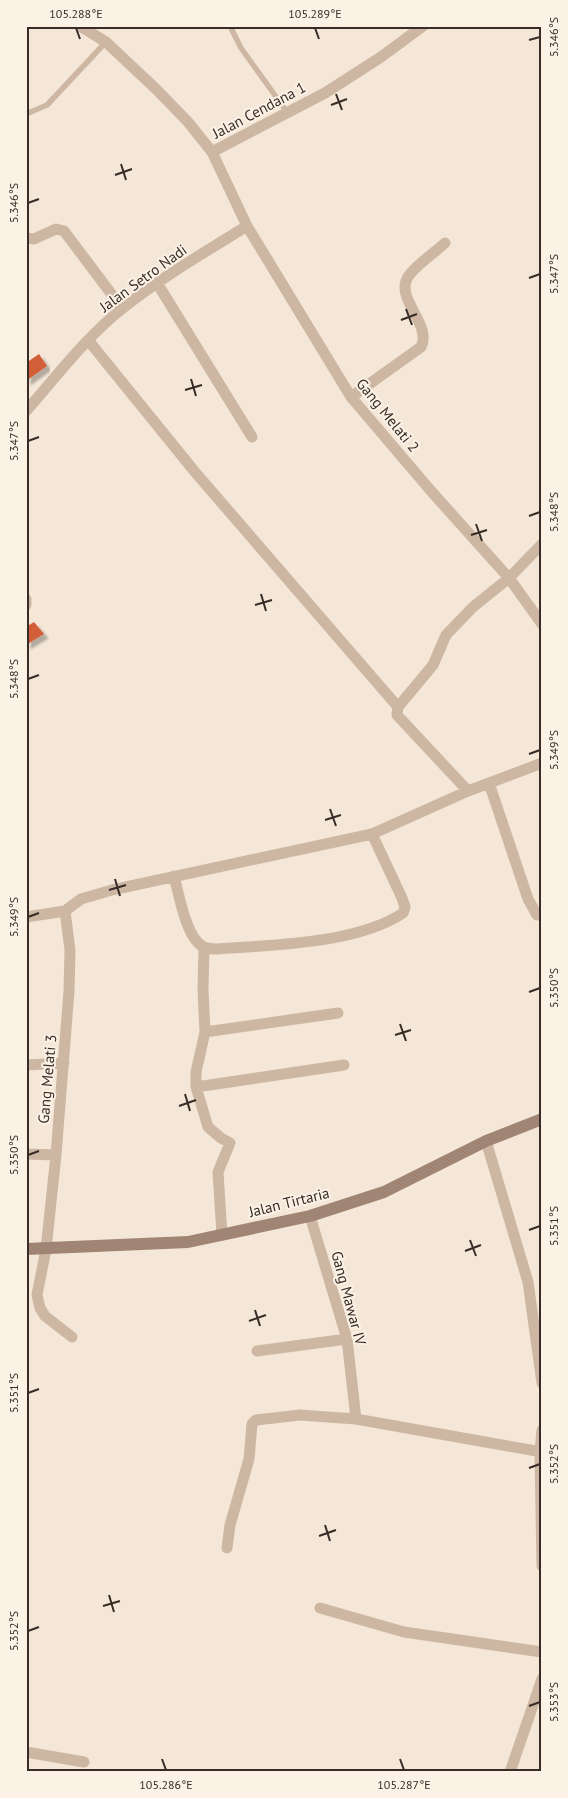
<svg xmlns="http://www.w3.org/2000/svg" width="568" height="1798" font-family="'PT Sans',sans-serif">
  <defs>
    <filter id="shadow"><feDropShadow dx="4.5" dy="4.5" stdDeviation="1" flood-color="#0004"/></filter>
  </defs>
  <rect width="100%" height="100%" fill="#f4e7d8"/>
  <!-- building -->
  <path fill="#d35f38" filter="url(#shadow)" d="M 39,354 L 47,366 L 26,381 L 26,363 Z
    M 34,622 L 44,634 L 26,645 L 26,627 Z"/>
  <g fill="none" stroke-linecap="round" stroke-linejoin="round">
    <!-- lane -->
    <path stroke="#cdb7a3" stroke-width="5.5" d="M 230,26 L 241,48 L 287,112
      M 26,114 L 47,105 L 106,42"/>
    <!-- street -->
    <path stroke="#cdb7a3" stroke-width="11" d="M 80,26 L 106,42 L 157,90 L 188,122 L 212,152 L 247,226 L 351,397 L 431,491 L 509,578 L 542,624
      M 212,152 L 325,93 L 381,57 L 423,26
      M 26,238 L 34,239 L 56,229 L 64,231 L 122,308
      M 157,283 L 252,437
      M 88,340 L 195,472 L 398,707 L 397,715 L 468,791
      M 351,397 L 421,347 C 433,323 391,297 410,274 C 419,263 434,253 445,243
      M 26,411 C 57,376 86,337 123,308 C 162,277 205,252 247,226
      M 26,599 L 26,605
      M 398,707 L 433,665 L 446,635 L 473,607 L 509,578 L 542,544
      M 489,783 L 528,899 L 537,915 L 542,915
      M 174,876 C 179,894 186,939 204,947 C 208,949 212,949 216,949 C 271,945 357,944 403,913 L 405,907 L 402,898 L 372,834
      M 65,911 L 70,950 L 69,991 L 56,1155 L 46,1249 L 37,1295 L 40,1308 L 45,1316 L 72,1337
      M 26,917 L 65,911 L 81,899 L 112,890 L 372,834 L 468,791 L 542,763
      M 204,947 L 203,989 L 205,1032 L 196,1072 L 196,1087 L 208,1127 L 221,1138 L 230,1143 L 218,1172 L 222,1235
      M 205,1032 L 338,1013
      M 26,1065 L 64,1063
      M 196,1087 L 344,1065
      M 486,1141 L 528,1282 L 542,1383
      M 26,1154 L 56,1155
      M 310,1216 L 347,1339 L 356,1419
      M 257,1351 L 347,1339
      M 542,1430 L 540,1452 L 542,1566
      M 227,1548 L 230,1525 L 249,1459 L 252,1424 L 256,1420 L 300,1415 L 356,1419 L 542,1452
      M 320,1608 L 404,1632 L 542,1652
      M 26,1752 L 84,1762
      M 510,1772 L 542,1679"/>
    <!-- secondary -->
    <path stroke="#a18574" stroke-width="12" d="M 26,1249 L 188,1242 L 310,1216 L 384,1192 L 486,1141 L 542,1119"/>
  </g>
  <!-- ticks -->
  <path fill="none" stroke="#372c26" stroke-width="2" d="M 76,28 L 80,39M 315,28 L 319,39M 529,40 L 540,37M 336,94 L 342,110M 331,105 L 347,99M 121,164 L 126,180M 115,175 L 132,169M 28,203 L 39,199M 529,278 L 540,274M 406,309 L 412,325M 401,320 L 417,314M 191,379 L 196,396M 185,390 L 202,385M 28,441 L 39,437M 529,516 L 540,512M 476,524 L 482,541M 471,535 L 487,530M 261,594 L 266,611M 255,605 L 272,600M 28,679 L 39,675M 529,754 L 540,750M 330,809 L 336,826M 325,820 L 341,815M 115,879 L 120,896M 109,890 L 126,885M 28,917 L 39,913M 529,992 L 540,988M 400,1024 L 406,1041M 395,1035 L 411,1030M 185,1094 L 190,1111M 179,1106 L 196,1100M 28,1155 L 39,1151M 529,1230 L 540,1226M 470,1240 L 476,1256M 465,1251 L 481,1245M 255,1310 L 260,1326M 249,1321 L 266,1315M 28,1393 L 39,1389M 529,1468 L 540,1464M 325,1525 L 330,1541M 319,1536 L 336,1530M 109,1595 L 114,1612M 103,1606 L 120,1601M 28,1631 L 39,1627M 529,1706 L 540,1702M 162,1759 L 166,1770M 400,1759 L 404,1770"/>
  <g text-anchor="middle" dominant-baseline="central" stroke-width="4" stroke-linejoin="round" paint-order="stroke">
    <!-- street labels -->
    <g font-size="15" fill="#372c26" stroke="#fbf1e5">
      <text transform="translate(259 110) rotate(-28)">Jalan Cendana 1</text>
      <text transform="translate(143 278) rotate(-36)">Jalan Setro Nadi</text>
      <text transform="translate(388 415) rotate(51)">Gang Melati 2</text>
      <text transform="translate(47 1079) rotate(-85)">Gang Melati 3</text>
      <text transform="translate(289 1202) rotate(-14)">Jalan Tirtaria</text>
      <text transform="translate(349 1298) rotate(75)">Gang Mawar IV</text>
    </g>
  </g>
  <!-- border -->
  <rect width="568" height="1798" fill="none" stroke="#fbf1e5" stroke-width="55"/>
  <rect x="28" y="28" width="512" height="1742" fill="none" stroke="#372c26" stroke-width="2"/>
  <g font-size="12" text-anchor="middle" fill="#372c26">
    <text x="76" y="18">105.288°E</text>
    <text x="315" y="18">105.289°E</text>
    <text transform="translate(554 37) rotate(-90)" y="4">5.346°S</text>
    <text transform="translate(14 203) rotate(-90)" y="4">5.346°S</text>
    <text transform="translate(554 274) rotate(-90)" y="4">5.347°S</text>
    <text transform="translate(14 441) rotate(-90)" y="4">5.347°S</text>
    <text transform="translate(554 512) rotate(-90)" y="4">5.348°S</text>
    <text transform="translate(14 679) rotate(-90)" y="4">5.348°S</text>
    <text transform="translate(554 750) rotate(-90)" y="4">5.349°S</text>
    <text transform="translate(14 917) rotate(-90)" y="4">5.349°S</text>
    <text transform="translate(554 988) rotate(-90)" y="4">5.350°S</text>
    <text transform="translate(14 1155) rotate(-90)" y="4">5.350°S</text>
    <text transform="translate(554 1226) rotate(-90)" y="4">5.351°S</text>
    <text transform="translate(14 1393) rotate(-90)" y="4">5.351°S</text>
    <text transform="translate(554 1464) rotate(-90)" y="4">5.352°S</text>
    <text transform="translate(14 1631) rotate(-90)" y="4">5.352°S</text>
    <text transform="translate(554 1702) rotate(-90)" y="4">5.353°S</text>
    <text x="166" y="1789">105.286°E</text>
    <text x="404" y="1789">105.287°E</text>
  </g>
</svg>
